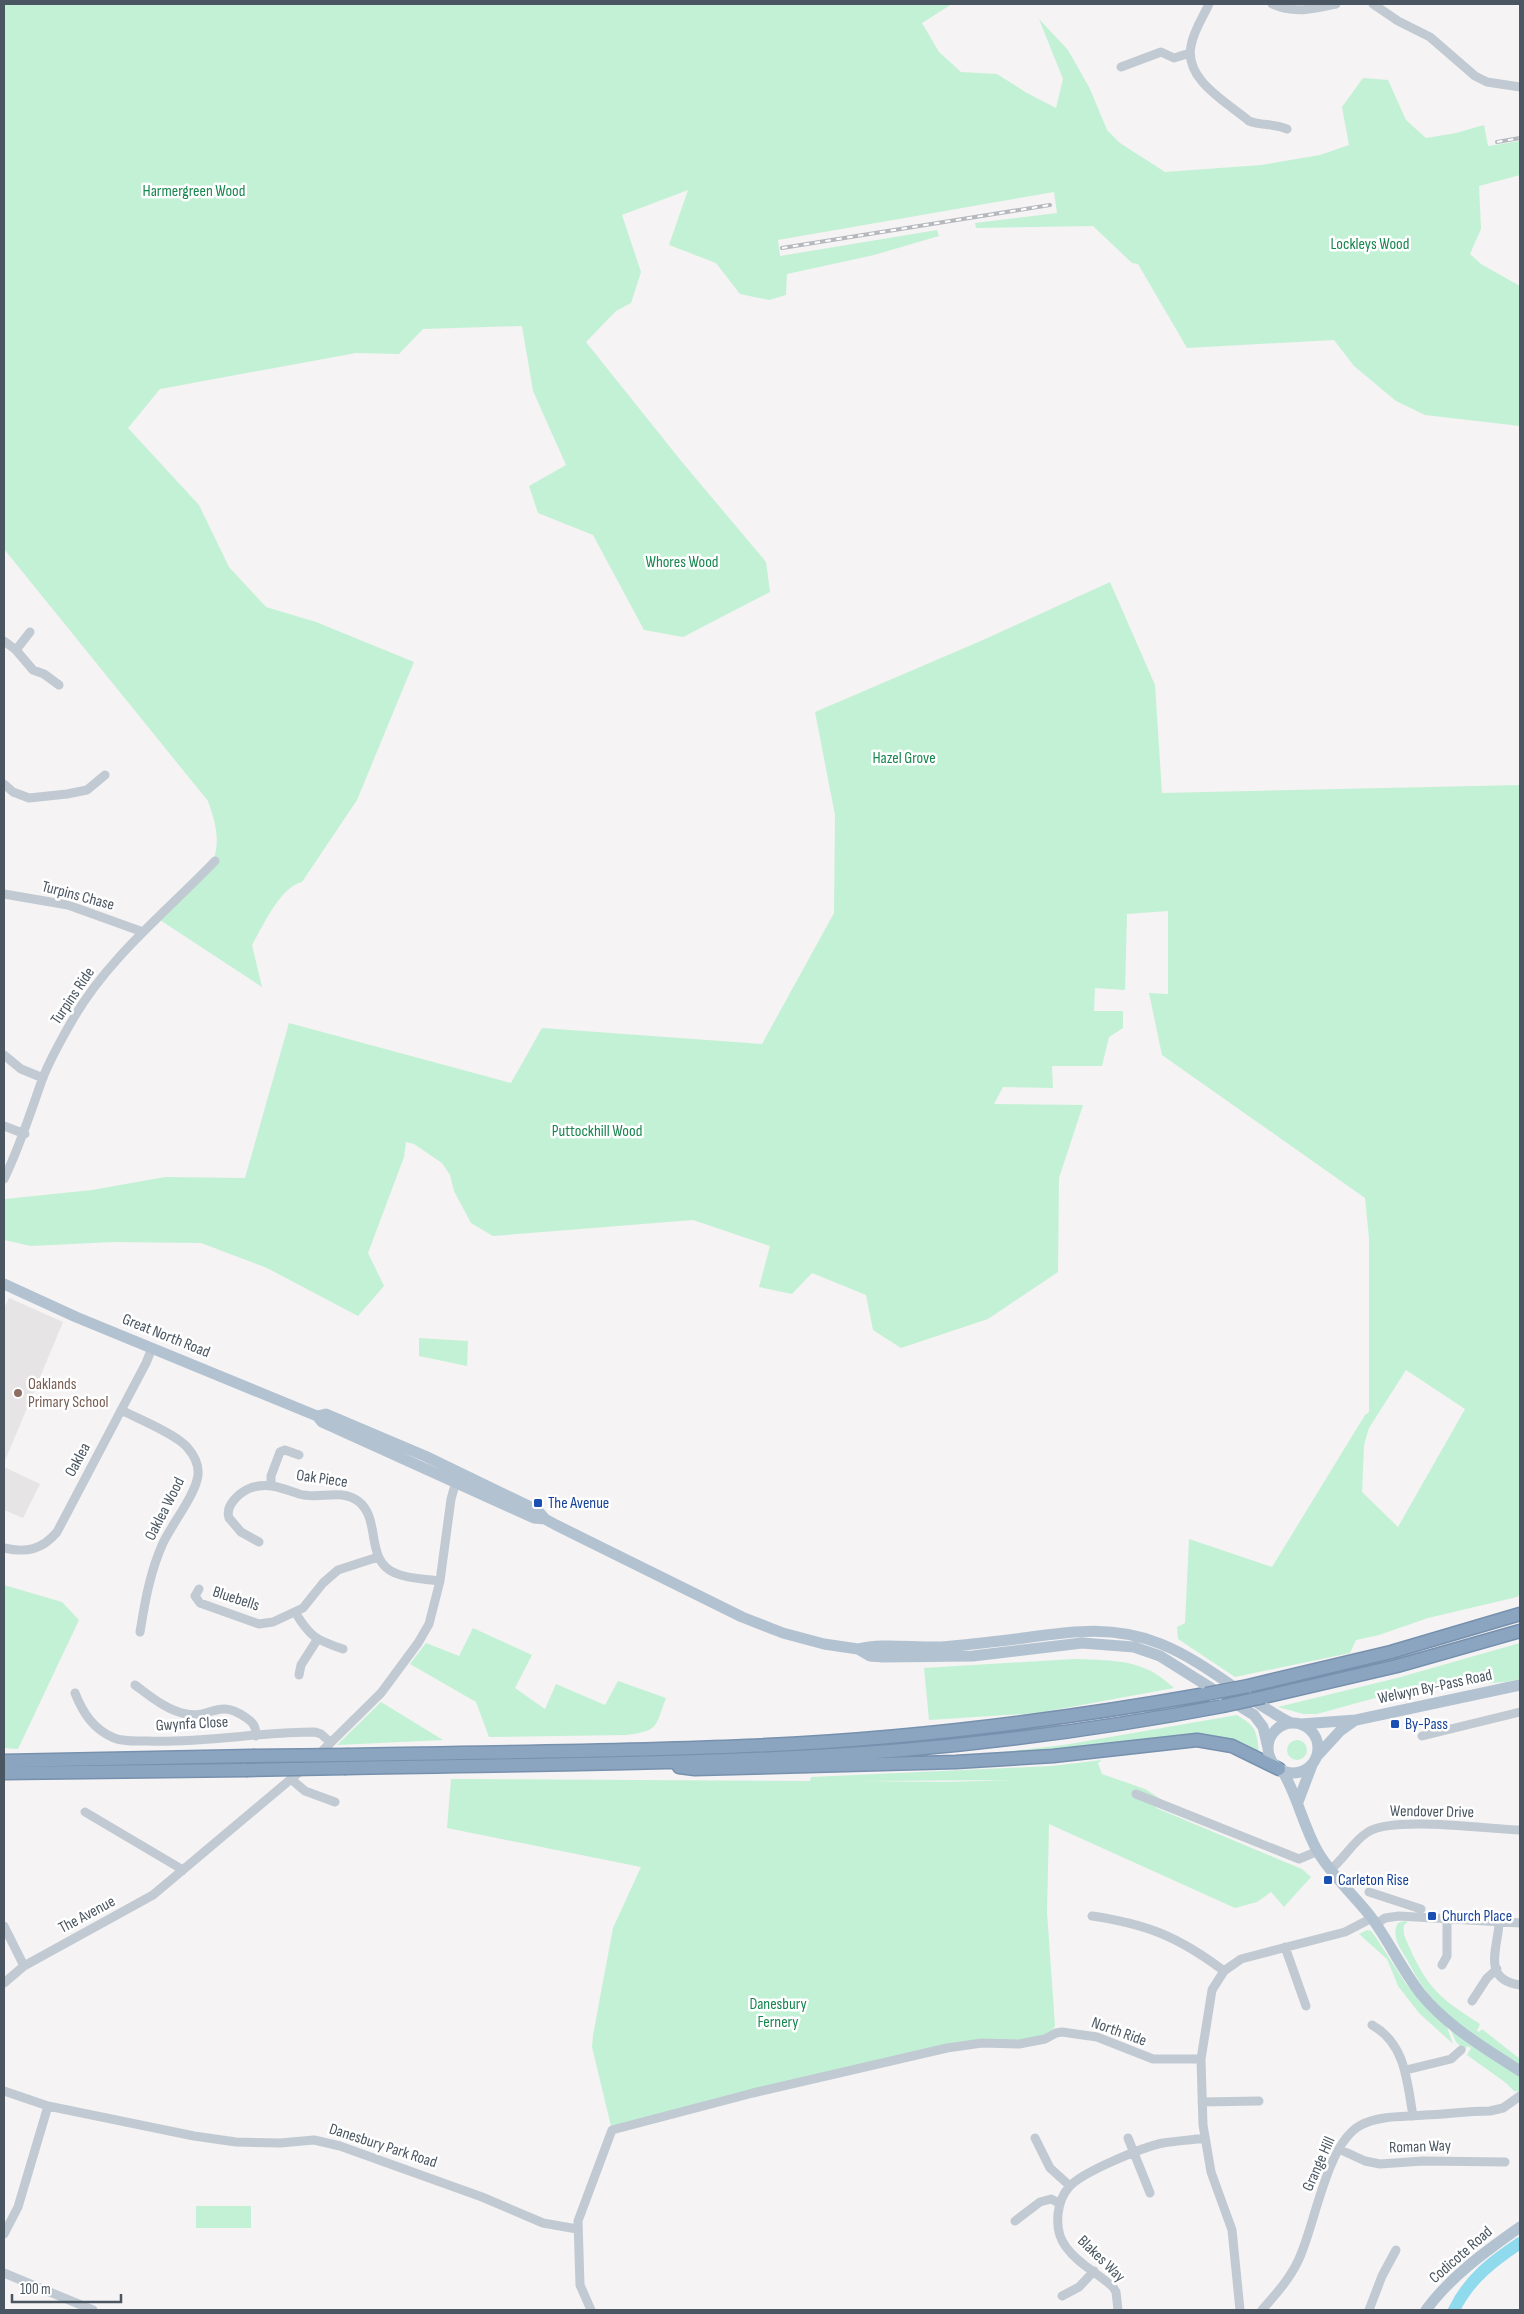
<svg xmlns="http://www.w3.org/2000/svg" width="1524" height="2314" font-family="'Sofia Sans Condensed',sans-serif">
  <rect width="100%" height="100%" fill="#f5f3f3"/>
  <!-- education -->
  <path fill="#e6e4e5" d="M 9,1298 L 63,1322 L 4,1463 L 4,1309 Z
    M 4,1467 L 40,1484 L 23,1518 L 4,1510 Z"/>
  <!-- green -->
  <path fill="#c3f1d5" fill-rule="evenodd" d="M 4,4 L 952,4 L 922,23 L 939,52 L 961,72 L 997,74 L 1027,93 L 1056,108 L 1063,79 L 1039,19 L 1068,50 L 1090,89 L 1107,130 L 1120,143 L 1165,172 L 1261,165 L 1320,155 L 1349,145 L 1342,107 L 1363,78 L 1388,80 L 1406,120 L 1426,138 L 1456,133 L 1484,125 L 1488,146 L 1520,141 L 1520,175 L 1479,186 L 1481,229 L 1470,254 L 1481,264 L 1520,286 L 1520,426 L 1425,415 L 1396,401 L 1354,366 L 1334,340 L 1187,348 L 1138,264 L 1132,263 L 1093,226 L 976,228 L 975,223 L 1057,213 L 1054,192 L 778,240 L 780,256 L 937,230 L 939,236 L 874,255 L 787,274 L 786,295 L 769,300 L 740,294 L 716,263 L 669,245 L 688,190 L 622,215 L 641,272 L 631,303 L 616,311 L 586,342 L 682,462 L 766,562 L 770,592 L 683,637 L 644,630 L 593,535 L 538,513 L 529,486 L 566,465 L 533,391 L 522,326 L 423,329 L 399,354 L 356,353 L 160,389 L 128,428 L 199,505 L 229,567 L 266,607 L 316,622 L 414,662 L 357,800 L 302,882 C 280,887 263,926 252,945 L 262,987 L 160,920 L 216,866 L 213,861 C 221,841 215,821 208,801 L 4,549 Z
    M 1110,582 L 1155,685 L 1162,793 L 1520,785 L 1520,1594 L 1517,1597 L 1428,1618 L 1379,1635 L 1356,1640 L 1350,1653 L 1235,1677 L 1178,1639 L 1177,1627 L 1185,1623 L 1189,1539 L 1272,1567 L 1365,1415 L 1369,1412 L 1369,1238 L 1365,1198 L 1162,1055 L 1149,993 L 1168,994 L 1168,911 L 1127,914 L 1125,990 L 1095,988 L 1094,1011 L 1123,1011 L 1123,1028 L 1109,1037 L 1102,1066 L 1052,1066 L 1053,1088 L 1003,1087 L 994,1104 L 1083,1105 L 1059,1178 L 1058,1272 L 988,1319 L 901,1348 L 873,1330 L 866,1295 L 812,1273 L 792,1294 L 759,1287 L 770,1246 L 693,1220 L 493,1236 L 471,1223 L 454,1191 L 450,1175 L 442,1163 L 414,1144 L 406,1142 L 404,1157 L 368,1253 L 384,1286 L 358,1316 L 267,1268 L 201,1243 L 113,1242 L 31,1246 L 4,1240 L 5,1199 L 92,1190 L 165,1177 L 245,1178 L 289,1023 L 511,1083 L 542,1028 L 762,1044 L 834,913 L 835,815 L 815,712 L 983,640 ZM 1406,1370 L 1465,1409 L 1398,1527 L 1362,1492 L 1364,1445 L 1369,1428 Z
    M 419,1338 L 468,1341 L 467,1366 L 419,1356 Z
    M 4,1585 L 62,1602 L 79,1620 L 18,1749 L 4,1748 Z
    M 473,1628 L 532,1655 L 515,1688 L 545,1709 L 556,1684 L 605,1705 L 618,1681 L 666,1698 C 655,1727 659,1731 626,1735 L 489,1737 L 476,1702 L 410,1664 L 426,1643 L 459,1656 Z
    M 1520,1643 L 1520,1679 L 1506,1682 L 1439,1686 L 1375,1698 L 1317,1714 L 1303,1714 L 1278,1707 L 1397,1678 Z
    M 1074,1659 C 1116,1661 1142,1658 1174,1688 L 1038,1713 L 929,1720 L 924,1668 Z
    M 381,1702 L 443,1740 L 337,1745 Z
    M 1237,1715 C 1257,1727 1257,1732 1259,1754 L 1223,1739 L 1203,1735 L 1065,1751 L 960,1757 L 1064,1745 Z
    M1287 1750a10 10 0 1 1 20 0a10 10 0 1 1-20 0Z
    M 1102,1760 L 1098,1763 L 1102,1774 L 1145,1789 L 1159,1798 L 1156,1808 L 1302,1869 L 1311,1877 L 1284,1907 L 1271,1892 L 1257,1902 L 1235,1908 L 1049,1824 L 1047,1912 L 1055,2026 L 1045,2039 L 982,2043 L 612,2130 L 592,2047 L 593,2035 L 613,1928 L 641,1867 L 447,1828 L 451,1779 L 810,1781 L 811,1777 L 1052,1766 ZM 1014,1780 L 947,1782 L 857,1781 L 858,1781 Z
    M 1404,1921 L 1408,1922 L 1404,1925 C 1402,1936 1408,1943 1412,1953 C 1430,1992 1446,2002 1480,2024 L 1477,2031 L 1479,2032 L 1482,2029 L 1520,2059 L 1520,2065 C 1492,2047 1462,2030 1439,2006 C 1425,1992 1415,1975 1406,1958 C 1399,1947 1391,1935 1398,1923 Z
    M 1367,1930 L 1371,1931 L 1375,1936 L 1406,1984 L 1447,2027 L 1453,2044 L 1419,2013 L 1398,1986 L 1387,1959 L 1359,1934 Z
    M 1449,2026 L 1520,2076 L 1519,2092 L 1516,2091 L 1515,2092 L 1506,2083 L 1467,2055 L 1471,2048 L 1467,2046 L 1465,2051 L 1456,2042 Z
    M 196,2206 L 251,2206 L 251,2228 L 196,2228 Z"/>
  <g fill="none" stroke-linecap="round" stroke-linejoin="round">
    <!-- river -->
    <path stroke="#90daee" stroke-width="12" d="M 1454,2310 C 1469,2279 1493,2261 1520,2243"/>
    <defs>
      <path id="highway" d="M 1248,1686 L 1391,1652 L 1520,1614
        M 1264,1697 L 1397,1666 L 1520,1631
        M 349,1755 C 482,1752 614,1752 747,1746 C 901,1740 1054,1721 1206,1694
        M 4,1761 L 253,1756
        M 679,1767 L 695,1769 L 956,1762 L 1053,1756 L 1197,1740 L 1232,1746 L 1279,1769
        M 346,1768 C 531,1764 718,1765 903,1750 C 1010,1741 1117,1726 1223,1706
        M 4,1773 L 246,1770"/>
    </defs>
    <!-- highway casing -->
    <use href="#highway" stroke="#7690ad" stroke-width="15"/>
    <!-- minor -->
    <path stroke="#c1cad2" stroke-width="9" d="M 1209,4 C 1203,17 1193,32 1191,46 C 1184,80 1228,103 1249,121 C 1262,126 1272,123 1287,129
      M 1272,4 C 1294,14 1314,9 1336,4
      M 1373,4 L 1398,21 L 1430,37 L 1475,76 L 1487,82 L 1520,87
      M 1121,67 L 1161,52 L 1174,58 L 1190,53
      M 4,641 L 16,650 L 33,670 L 44,674 L 59,685
      M 16,650 L 30,632
      M 4,784 L 13,792 L 29,798 L 67,794 L 87,790 L 105,775
      M 4,894 L 68,905 L 143,932
      M 4,1055 L 21,1069 L 43,1078
      M 4,1126 L 25,1134
      M 4,1179 C 20,1146 30,1114 42,1080 C 50,1059 62,1038 73,1019 C 108,958 166,912 215,861
      M 121,1410 C 137,1418 176,1434 187,1447 C 194,1455 199,1465 198,1475 C 196,1494 172,1524 163,1543 C 150,1572 145,1601 140,1632
      M 271,1485 L 271,1476 L 280,1452 L 285,1450 L 299,1455
      M 259,1542 L 241,1532 L 229,1518 C 225,1506 238,1494 248,1489 C 266,1481 282,1488 299,1494 C 319,1500 340,1488 358,1501 C 382,1519 364,1560 395,1573 C 408,1579 425,1579 440,1581
      M 4,1548 C 26,1553 42,1550 57,1532 L 146,1363 L 152,1348
      M 199,1589 L 195,1596 L 200,1603 L 259,1624 L 273,1622 L 303,1608 L 323,1583 L 338,1570 L 378,1557
      M 295,1612 C 310,1637 316,1640 343,1649
      M 299,1675 L 301,1665 L 317,1640
      M 135,1685 C 150,1696 166,1710 186,1714 C 210,1719 218,1698 245,1717 C 253,1722 256,1726 256,1736
      M 75,1693 C 83,1713 93,1729 114,1738 C 124,1742 136,1741 148,1741 C 203,1743 259,1732 315,1732 L 321,1734 L 330,1742
      M 1422,1736 L 1520,1712
      M 291,1779 L 305,1791 L 335,1802
      M 1136,1794 L 1299,1859 L 1318,1851
      M 85,1812 L 178,1867 L 182,1871
      M 1330,1870 C 1344,1859 1353,1841 1368,1832 C 1392,1816 1487,1829 1520,1830
      M 1369,1892 L 1421,1909
      M 1092,1916 C 1147,1924 1179,1937 1224,1971
      M 1499,1922 C 1499,1945 1480,1980 1520,1985
      M 1376,1924 L 1385,1918 L 1399,1916 L 1520,1923
      M 4,1926 L 24,1966
      M 1285,1947 L 1306,2006
      M 1442,1965 L 1447,1956 L 1447,1920
      M 4,1983 L 24,1966 L 153,1895 L 310,1763 L 381,1693 L 418,1643 L 429,1624 L 440,1581 L 451,1499 L 457,1478
      M 1472,2001 L 1487,1978 L 1497,1969
      M 1372,2025 C 1406,2044 1407,2082 1413,2116
      M 1406,2070 L 1451,2059 L 1461,2050
      M 4,2091 L 48,2106 L 194,2136 L 236,2142 L 280,2143 L 314,2140 L 340,2146 L 482,2197 L 543,2223 L 577,2229
      M 1202,2102 L 1259,2101
      M 1035,2138 L 1050,2168 L 1070,2186
      M 1128,2138 L 1150,2193
      M 1339,2149 L 1365,2161 L 1380,2164 L 1423,2161 L 1505,2162
      M 1015,2221 L 1040,2202 L 1051,2199 L 1059,2203
      M 4,2234 L 18,2207 L 48,2106
      M 4,2273 L 93,2310
      M 1062,2296 L 1079,2287 L 1094,2271
      M 591,2310 L 580,2285 L 578,2221 L 612,2130 L 753,2093 L 947,2048 L 982,2043 L 1019,2044 L 1045,2039 L 1056,2033 L 1062,2032 L 1097,2037 L 1153,2059 L 1201,2059
      M 1118,2310 L 1116,2292 L 1113,2287 C 1098,2273 1078,2264 1066,2247 C 1059,2238 1057,2225 1058,2214 C 1059,2204 1062,2195 1069,2187 C 1082,2172 1143,2147 1163,2143 C 1176,2141 1191,2140 1205,2138
      M 1240,2310 L 1232,2230 L 1211,2172 L 1203,2125 L 1201,2059 L 1212,1990 L 1224,1971 L 1241,1959 L 1345,1932 L 1372,1918
      M 1262,2310 C 1275,2295 1289,2280 1298,2261 C 1315,2227 1326,2143 1361,2125 C 1380,2115 1405,2117 1425,2115 C 1447,2114 1468,2111 1490,2111 L 1503,2108 L 1520,2096
      M 1369,2310 L 1382,2276 L 1396,2250"/>
    <!-- major -->
    <path stroke="#b3c2d1" stroke-width="11" d="M 4,1284 L 76,1317 L 317,1416 L 322,1422 L 534,1518 L 545,1519
      M 317,1416 L 326,1414 L 425,1456 L 537,1510 L 545,1519 L 556,1525 L 742,1617 L 783,1633 L 824,1644 L 858,1649 L 870,1656 L 883,1657 L 973,1656 L 1082,1643 L 1134,1647 L 1160,1656 L 1254,1715 L 1263,1727 L 1268,1748
      M 858,1649 C 881,1643 915,1648 941,1647 C 966,1645 991,1642 1016,1639 C 1068,1632 1111,1624 1161,1644 C 1208,1663 1246,1700 1291,1723
      M1268 1748a25 25 0 1 1 50 0a25 25 0 1 1-50 0Z
      M 1301,1724 L 1356,1720 L 1520,1685
      M 1318,1755 L 1340,1731 L 1354,1721
      M 1283,1772 C 1298,1797 1303,1826 1318,1852 C 1332,1876 1354,1895 1371,1917 C 1389,1941 1402,1970 1421,1994 C 1448,2027 1485,2048 1520,2071
      M 1298,1802 L 1312,1765
      M 1426,2310 C 1451,2276 1486,2251 1520,2227"/>
    <!-- highway -->
    <use href="#highway" stroke="#8ba5c1" stroke-width="12"/>
    <defs>
      <path id="rail" d="M 1497,142 L 1520,138
        M 782,248 L 1050,205"/>
    </defs>
    <!-- rail casing -->
    <use href="#rail" stroke="#b5b8bd" stroke-width="4"/>
    <!-- rail -->
    <use href="#rail" stroke="#fff" stroke-width="2" stroke-dasharray="5.5" stroke-linecap="butt"/>
    <defs>
      <path id="highway-bridge" d="M 1206,1694 L 1248,1686
        M 1223,1706 L 1264,1697
        M 253,1756 L 349,1755
        M 246,1770 L 346,1768"/>
    </defs>
    <!-- highway-bridge casing -->
    <use href="#highway-bridge" stroke="#7690ad" stroke-width="15" stroke-linecap="butt"/>
    <!-- highway-bridge -->
    <use href="#highway-bridge" stroke="#8ba5c1" stroke-width="12"/>
  </g>
  <!-- markers -->
  <circle fill="#8d6e63" stroke="#fff" stroke-width="2" cx="18" cy="1393" r="5"/>
  <g fill="#1a4fb4" stroke="#fff" stroke-width="2">
    <rect x="533" y="1498" width="10" height="10" rx="2.5"/>
    <rect x="1390" y="1719" width="10" height="10" rx="2.5"/>
    <rect x="1323" y="1875" width="10" height="10" rx="2.5"/>
    <rect x="1427" y="1911" width="10" height="10" rx="2.5"/>
  </g>
  <g text-anchor="middle" dominant-baseline="central" stroke-width="5" stroke-linejoin="round" paint-order="stroke">
    <!-- park labels -->
    <g font-size="16" fill="#17864f" stroke="#fff">
      <text x="194" y="191">Harmergreen Wood</text>
      <text x="1370" y="244">Lockleys Wood</text>
      <text x="682" y="562">Whores Wood</text>
      <text x="904" y="758">Hazel Grove</text>
      <text x="597" y="1131">Puttockhill Wood</text>
      <text x="778" y="2004">Danesbury<tspan x="778" dy="18">Fernery</tspan></text>
    </g>
    <!-- street labels -->
    <g font-size="16" fill="#4a5661" stroke="#fff">
      <text transform="translate(78 896) rotate(15)">Turpins Chase</text>
      <text transform="translate(73 996) rotate(-56)">Turpins Ride</text>
      <text transform="translate(166 1336) rotate(22)">Great North Road</text>
      <text transform="translate(78 1460) rotate(-62)">Oaklea</text>
      <text transform="translate(322 1479) rotate(8)">Oak Piece</text>
      <text transform="translate(165 1509) rotate(-63)">Oaklea Wood</text>
      <text transform="translate(236 1599) rotate(18)">Bluebells</text>
      <text transform="translate(1435 1687) rotate(-12)">Welwyn By-Pass Road</text>
      <text transform="translate(192 1724) rotate(-3)">Gwynfa Close</text>
      <text transform="translate(1432 1812) rotate(1)">Wendover Drive</text>
      <text transform="translate(87 1915) rotate(-28)">The Avenue</text>
      <text transform="translate(1119 2032) rotate(20)">North Ride</text>
      <text transform="translate(383 2146) rotate(18)">Danesbury Park Road</text>
      <text transform="translate(1420 2147) rotate(-2)">Roman Way</text>
      <text transform="translate(1319 2164) rotate(-66)">Grange Hill</text>
      <text transform="translate(1461 2255) rotate(-41)">Codicote Road</text>
      <text transform="translate(1101 2259) rotate(44)">Blakes Way</text>
    </g>
    <!-- education labels -->
    <g font-size="16" fill="#785e54" stroke="#fff" text-anchor="start">
      <text x="28" y="1384">Oaklands<tspan x="28" dy="18">Primary School</tspan></text>
    </g>
    <!-- transit labels -->
    <g font-size="16" fill="#164399" stroke="#fff" text-anchor="start">
      <text x="548" y="1503">The Avenue</text>
      <text x="1405" y="1724">By-Pass</text>
      <text x="1338" y="1880">Carleton Rise</text>
      <text x="1442" y="1916">Church Place</text>
    </g>
  </g>
  <!-- border -->
  <rect width="1524" height="2314" fill="none" stroke="#4a5661" stroke-width="10"/>
  <!-- scale -->
  <path d="M12 2294v8h109v-8" fill="none" stroke="#4a5661" stroke-width="2.5"/>
  <text x="20" y="2294" font-size="15" fill="#4a5661" stroke="#ffffff" stroke-width="4" paint-order="stroke">100 m</text>
</svg>
